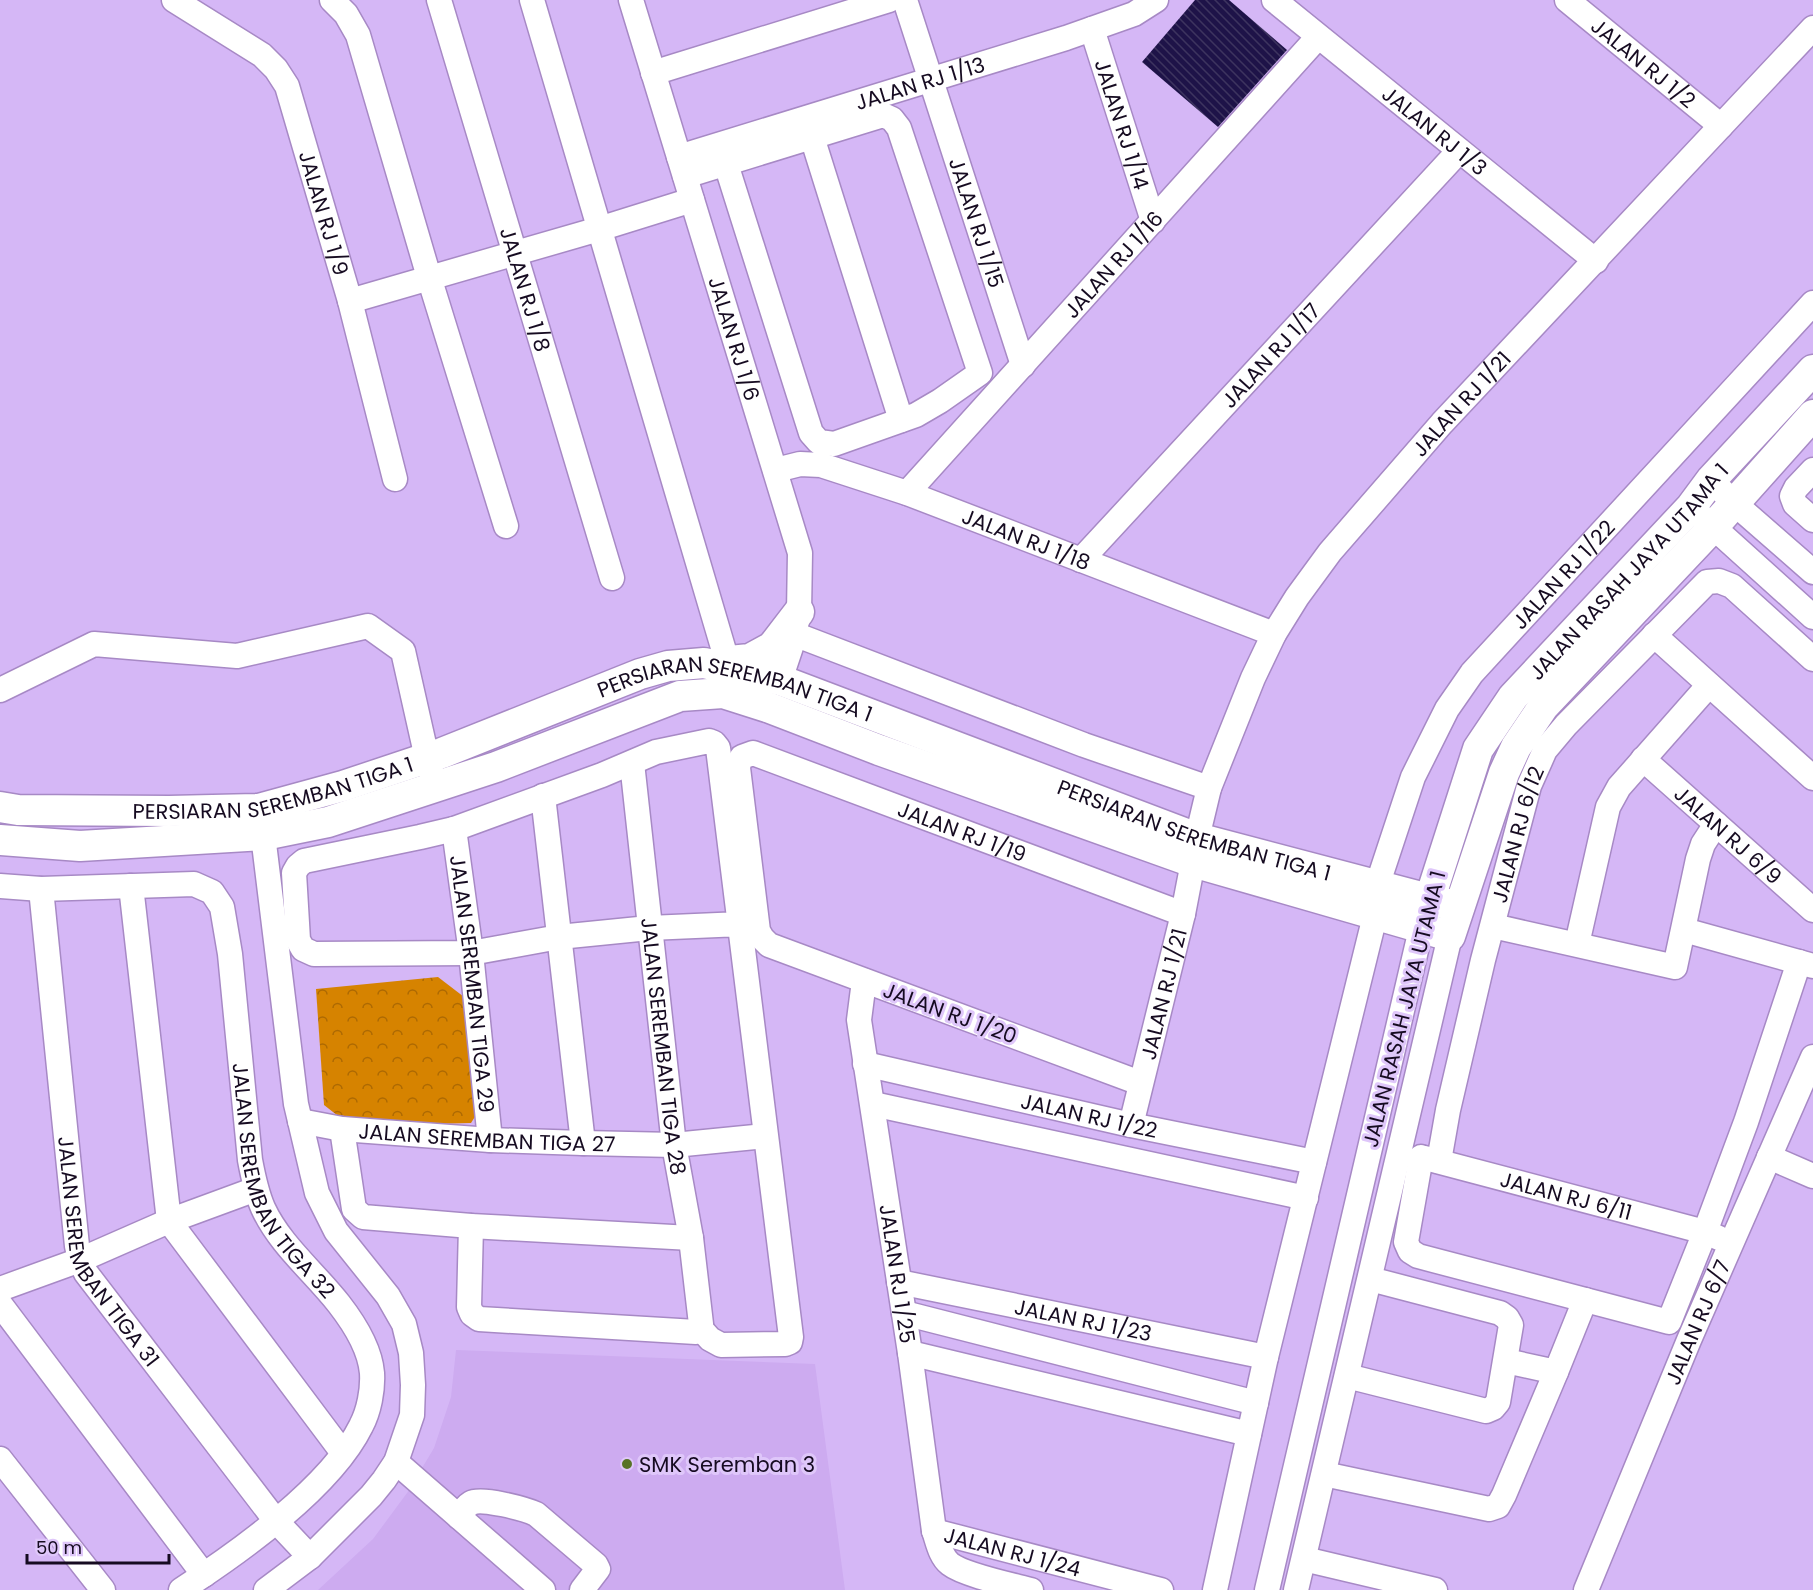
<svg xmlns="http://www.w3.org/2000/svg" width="1813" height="1590" font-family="Poppins,sans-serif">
  <defs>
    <pattern id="forest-crowns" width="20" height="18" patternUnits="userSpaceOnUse" patternTransform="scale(1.5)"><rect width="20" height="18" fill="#d68300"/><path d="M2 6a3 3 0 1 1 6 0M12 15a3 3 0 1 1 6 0" fill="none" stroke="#ad6902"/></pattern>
    <pattern id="building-back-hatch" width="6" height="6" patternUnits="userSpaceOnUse" patternTransform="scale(1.5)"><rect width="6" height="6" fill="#1e1348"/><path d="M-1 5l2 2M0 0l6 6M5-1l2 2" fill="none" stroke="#3d345f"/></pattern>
  </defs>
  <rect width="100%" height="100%" fill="#d5b7f6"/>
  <!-- built -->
  <path fill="#cdabf0" d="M 456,1350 L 815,1364 L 845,1590 L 318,1590 L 373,1539 L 407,1493 L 434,1448 L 451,1397 Z"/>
  <!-- forest -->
  <path fill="url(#forest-crowns)" d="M 438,977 L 468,1000 L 483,1104 L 471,1123 L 351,1126 L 324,1105 L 316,989 Z"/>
  <!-- building -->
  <path fill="url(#building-back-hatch)" d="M 1195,0 L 1229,0 L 1287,50 L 1218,127 L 1142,62 Z"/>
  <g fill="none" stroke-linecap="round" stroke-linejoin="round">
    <defs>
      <g id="minor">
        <path id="s1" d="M 174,0 L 262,55 L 276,69 L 287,86 L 350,301 L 395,479"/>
        <path d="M 332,0 L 346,14 L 358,35 L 429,277 L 506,526"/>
        <path id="s2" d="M 439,0 L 612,578"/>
        <path d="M 532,0 L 727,661"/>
        <path id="s3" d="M 631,0 L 800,553 L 799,612 L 791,647 L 780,680"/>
        <path id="s4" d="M 905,0 L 1023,365"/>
        <path id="s5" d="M 1274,0 L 1596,261"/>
        <path id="s6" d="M 1567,0 L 1721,126"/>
        <path id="s7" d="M 1092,29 L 1153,221"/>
        <path d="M 653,73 L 889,0"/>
        <path d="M 812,137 L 901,420"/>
        <path id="s8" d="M 679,157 L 1066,38 L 1134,14 L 1156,0"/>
        <path d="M 685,176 L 883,115 L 892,119 L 899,128 L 980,373 L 940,401 L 916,415 L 834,444 L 819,442 L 811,433 L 726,164"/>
        <path d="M 350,301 L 599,229 L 692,200"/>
        <path id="s9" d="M 776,470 L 800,464 L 821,465 L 907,493 L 1274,634"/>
        <path d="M 1813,470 L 1796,488 L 1792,496 L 1795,504 L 1813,520"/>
        <path d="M 1711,480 L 1734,503 L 1813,572"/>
        <path id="s10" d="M 907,493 L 1318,37"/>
        <path d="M 1701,516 L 1813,617"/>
        <path id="s11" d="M 1081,560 L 1459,151"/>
        <path d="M 794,634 L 1084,745 L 1209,788"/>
        <path d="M 1654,635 L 1813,778"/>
        <path d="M 0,690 L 94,644 L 237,656 L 368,626 L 403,651 L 427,758 L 432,774"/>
        <path id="s12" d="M 1643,759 L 1813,910"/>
        <path id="s13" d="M 632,763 L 674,1145 L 691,1238 L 701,1324 L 701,1329"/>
        <path d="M 543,796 L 583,1143"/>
        <path d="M 261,819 L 296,1104 L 317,1193 L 336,1231 L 388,1296 L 404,1324 L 411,1353 L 413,1385 L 412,1415 L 396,1462 L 384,1480 L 371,1496 L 310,1557 L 266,1590"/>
        <path id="s14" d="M 454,829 L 471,953 L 490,1140"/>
        <path id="s15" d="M 1197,838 L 1209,788 L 1253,678 L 1274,634 L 1297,597 L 1330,552 L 1442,423 L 1813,28"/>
        <path id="s16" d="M 0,886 L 41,889 L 194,884 L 212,892 L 222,907 L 230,954 L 250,1160 C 253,1176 256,1192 263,1208 C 280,1245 314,1272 339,1304 C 353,1322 370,1349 372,1373 C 373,1390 369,1411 361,1426 C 331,1487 238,1553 181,1590"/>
        <path d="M 131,886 L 169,1221 L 343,1453"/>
        <path id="s17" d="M 1377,886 L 1413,777 L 1447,709 L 1472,673 L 1813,303"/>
        <path id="s18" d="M 41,889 L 77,1246 L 80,1260 L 86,1273 L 276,1521 L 310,1557"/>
        <path d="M 1493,926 L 1675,967 L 1698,859 L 1703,844 L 1716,824"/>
        <path d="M 1684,930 L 1813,966"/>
        <path d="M 1577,944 L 1608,807 L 1619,787 L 1709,685"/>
        <path id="s19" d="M 864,981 L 859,1020 L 910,1353 L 934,1531 C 938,1542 940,1556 950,1564 C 964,1575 1012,1585 1031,1590"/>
        <path id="s20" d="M 865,1064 L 1131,1125 L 1314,1162"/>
        <path id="s21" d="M 1140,1083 L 769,945 L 762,938 L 758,931 L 738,768 L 739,762 L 742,757 L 753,753 L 1183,914"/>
        <path d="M 873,1104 L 1306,1198"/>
        <path id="s22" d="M 300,1121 L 342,1129 L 490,1140 L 583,1143 L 674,1145 L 765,1136"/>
        <path id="s23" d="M 1131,1125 L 1183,914 L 1193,862"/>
        <path d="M 342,1129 L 354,1209 L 363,1217 L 471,1226 L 691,1238"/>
        <path d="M 1421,1157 L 1406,1242 L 1410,1251 L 1418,1256 L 1669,1322 L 1705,1232 L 1746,1122 L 1799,962"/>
        <path d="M 1769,1157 L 1813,1176"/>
        <path id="s24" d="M 1425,1158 L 1705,1232 L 1719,1238"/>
        <path id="s25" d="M 1439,1161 L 1448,1110 L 1483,960 L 1529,786 L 1545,750 L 1566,725 L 1707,582 L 1719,581 L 1732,586 L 1813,659"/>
        <path d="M 471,1226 L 469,1307 L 472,1314 L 479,1319 L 696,1332 L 701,1329"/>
        <path id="s26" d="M 899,1282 L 1266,1357"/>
        <path d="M 0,1289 L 80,1260 L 169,1221 L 256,1189"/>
        <path d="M 0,1304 L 204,1575"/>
        <path d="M 904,1313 L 1256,1403"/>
        <path d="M 701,1329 L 710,1339 L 721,1345 L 785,1344 L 790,1342 L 791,1337 C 766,1141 743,944 718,748 L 714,743 L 709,741 L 656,752 L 602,775 L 454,829 L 420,837 L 304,861 L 298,866 L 294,873 L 298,940 L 303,949 L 314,954 L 471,953 L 559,937 L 649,928 L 741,924"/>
        <path d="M 910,1353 L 1249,1434"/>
        <path d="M 1506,1361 L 1556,1372 L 1585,1300"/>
        <path d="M 1347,1376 L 1486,1411 L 1493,1408 L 1498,1402 L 1511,1325 L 1507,1318 L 1500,1313 L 1370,1279"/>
        <path d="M 0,1459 L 103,1590"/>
        <path d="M 396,1462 L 543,1590"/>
        <path d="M 1324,1474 L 1489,1509 L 1498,1506 L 1504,1495 L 1556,1372"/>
        <path d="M 459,1517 C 462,1512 466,1506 471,1503 C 481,1497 525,1509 536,1514 L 596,1565 L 598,1569 L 582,1590"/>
        <path id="s27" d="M 934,1531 L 1161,1590"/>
        <path d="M 1304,1559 L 1435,1590"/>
        <path d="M 1215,1590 L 1266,1357 L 1375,916"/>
        <path d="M 1267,1590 L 1421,929"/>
        <path d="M 1296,1590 L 1450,936"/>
        <path id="s28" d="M 1586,1590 L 1689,1340 L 1813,1057"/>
      </g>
      <g id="major">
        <path d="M 719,662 L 750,659 L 772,647 L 799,612"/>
        <path id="s29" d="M 0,807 L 18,810 L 169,811 L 259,809 L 343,786 L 442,753 L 640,674 L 668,666 L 704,663 L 780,680 L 1197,838 L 1459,907"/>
        <path d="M 0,840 L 80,846 L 264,835 L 328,822 L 496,767 L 680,696 L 723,693 L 770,708 L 879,750 L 1193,862 L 1450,936 L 1504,773 L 1516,747 L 1543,707 L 1713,527 L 1813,415"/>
        <path id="s30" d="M 1424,917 L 1478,749 L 1513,697 L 1691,507 L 1711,480 L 1813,370"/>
      </g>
    </defs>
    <!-- minor casing -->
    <use href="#minor" stroke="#a789c5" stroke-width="27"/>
    <!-- major casing -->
    <use href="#major" stroke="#a789c5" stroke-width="33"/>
    <!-- minor -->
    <use href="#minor" stroke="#fff" stroke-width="24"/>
    <!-- major -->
    <use href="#major" stroke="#fff" stroke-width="30"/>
  </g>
  <!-- markers -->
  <circle fill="#587327" stroke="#dfc7fa" stroke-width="2" cx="627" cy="1464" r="6"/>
  <g text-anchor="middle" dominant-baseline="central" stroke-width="6" stroke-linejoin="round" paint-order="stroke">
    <!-- street labels -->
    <g font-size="21" fill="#160b21" stroke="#dfc7fa">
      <text stroke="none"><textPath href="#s6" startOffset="99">JALAN RJ 1/2</textPath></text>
      <text stroke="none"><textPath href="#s8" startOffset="252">JALAN RJ 1/13</textPath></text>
      <text stroke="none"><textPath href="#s7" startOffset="100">JALAN RJ 1/14</textPath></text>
      <text stroke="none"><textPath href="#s5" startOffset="207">JALAN RJ 1/3</textPath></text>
      <text stroke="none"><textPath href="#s1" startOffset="276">JALAN RJ 1/9</textPath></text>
      <text stroke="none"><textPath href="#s4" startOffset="234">JALAN RJ 1/15</textPath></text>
      <text stroke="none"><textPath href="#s10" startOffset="308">JALAN RJ 1/16</textPath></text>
      <text stroke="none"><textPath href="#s2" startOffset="302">JALAN RJ 1/8</textPath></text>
      <text stroke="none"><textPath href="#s3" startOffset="354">JALAN RJ 1/6</textPath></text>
      <text stroke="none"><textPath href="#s11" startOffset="279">JALAN RJ 1/17</textPath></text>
      <text stroke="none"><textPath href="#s15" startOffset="516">JALAN RJ 1/21</textPath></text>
      <text stroke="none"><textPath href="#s9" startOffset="264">JALAN RJ 1/18</textPath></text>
      <text stroke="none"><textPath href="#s30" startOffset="410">JALAN RASAH JAYA UTAMA 1</textPath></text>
      <text stroke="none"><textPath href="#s17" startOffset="369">JALAN RJ 1/22</textPath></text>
      <text stroke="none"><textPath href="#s29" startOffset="762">PERSIARAN SEREMBAN TIGA 1</textPath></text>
      <text stroke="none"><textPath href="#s29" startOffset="276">PERSIARAN SEREMBAN TIGA 1</textPath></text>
      <text stroke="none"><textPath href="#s29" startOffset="1248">PERSIARAN SEREMBAN TIGA 1</textPath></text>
      <text stroke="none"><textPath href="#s21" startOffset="825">JALAN RJ 1/19</textPath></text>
      <text stroke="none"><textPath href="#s12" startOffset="114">JALAN RJ 6/9</textPath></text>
      <text stroke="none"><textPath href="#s25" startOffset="336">JALAN RJ 6/12</textPath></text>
      <text stroke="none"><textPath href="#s14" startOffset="156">JALAN SEREMBAN TIGA 29</textPath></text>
      <text stroke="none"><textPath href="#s23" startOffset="135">JALAN RJ 1/21</textPath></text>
      <text transform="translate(1404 1009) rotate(-76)">JALAN RASAH JAYA UTAMA 1</text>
      <text transform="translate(950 1013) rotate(20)">JALAN RJ 1/20</text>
      <text stroke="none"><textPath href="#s13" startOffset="285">JALAN SEREMBAN TIGA 28</textPath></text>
      <text stroke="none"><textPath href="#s20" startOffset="230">JALAN RJ 1/22</textPath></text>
      <text stroke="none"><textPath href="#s22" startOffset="188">JALAN SEREMBAN TIGA 27</textPath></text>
      <text stroke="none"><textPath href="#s16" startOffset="518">JALAN SEREMBAN TIGA 32</textPath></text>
      <text stroke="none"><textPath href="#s24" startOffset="146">JALAN RJ 6/11</textPath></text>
      <text stroke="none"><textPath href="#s18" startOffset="375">JALAN SEREMBAN TIGA 31</textPath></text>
      <text stroke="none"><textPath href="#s19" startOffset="296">JALAN RJ 1/25</textPath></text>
      <text stroke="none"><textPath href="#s26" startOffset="188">JALAN RJ 1/23</textPath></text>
      <text stroke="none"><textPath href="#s28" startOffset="290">JALAN RJ 6/7</textPath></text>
      <text stroke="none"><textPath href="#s27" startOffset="81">JALAN RJ 1/24</textPath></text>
    </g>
    <!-- poi labels -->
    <g font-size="21" fill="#160b21" stroke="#dfc7fa" text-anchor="start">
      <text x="639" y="1464">SMK Seremban 3</text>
    </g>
  </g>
  <!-- scale -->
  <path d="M27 1554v9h142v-9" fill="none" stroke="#160b21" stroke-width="3"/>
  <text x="36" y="1554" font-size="18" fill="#160b21" stroke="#dfc7fa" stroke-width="4.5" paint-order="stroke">50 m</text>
</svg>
